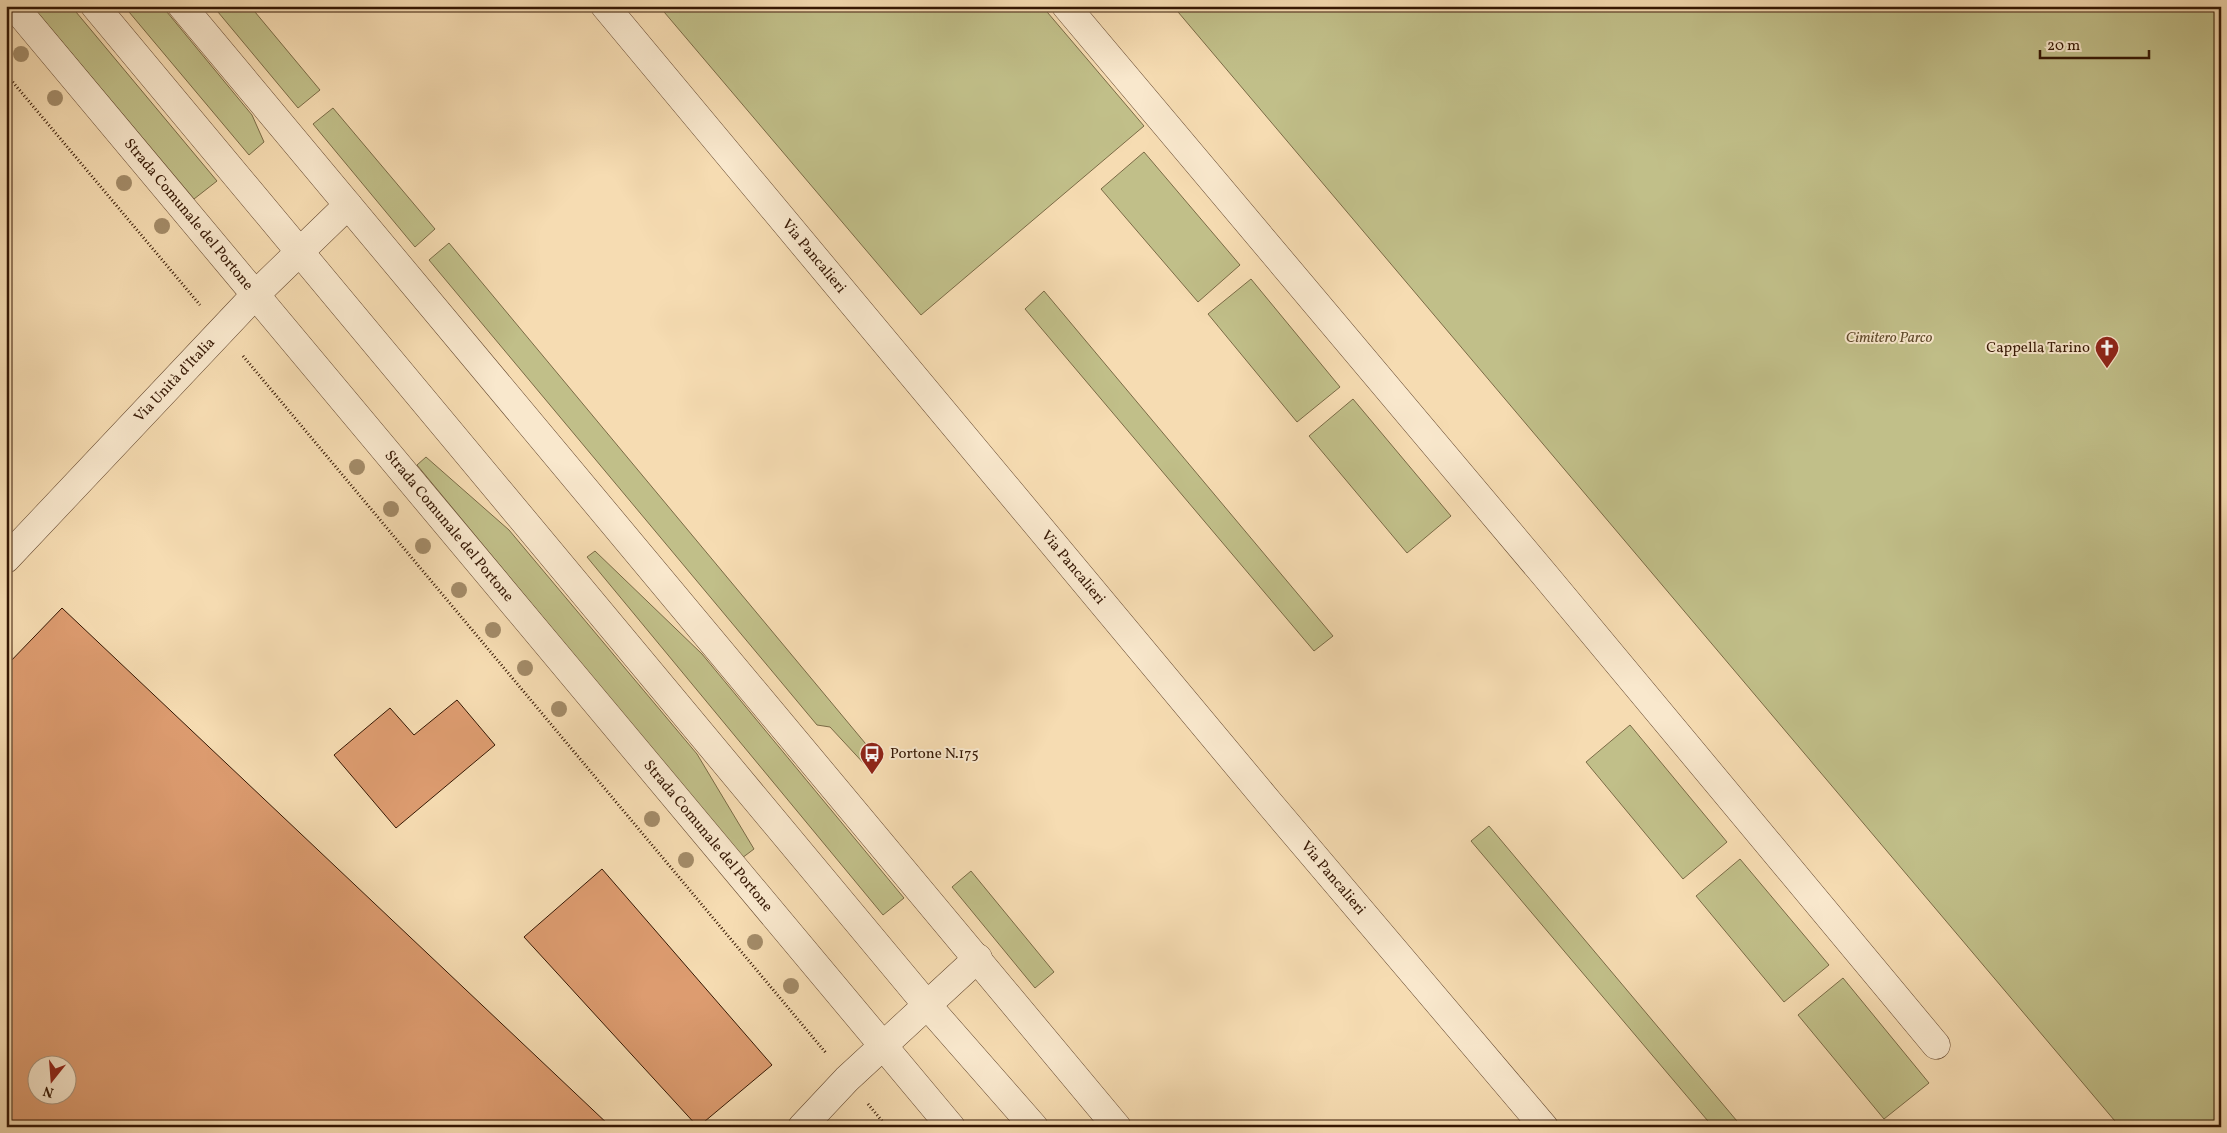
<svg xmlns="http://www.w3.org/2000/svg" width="2227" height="1133" font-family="Vollkorn,serif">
  <rect width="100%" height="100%" fill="#f6dcb2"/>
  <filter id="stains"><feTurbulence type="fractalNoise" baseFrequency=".004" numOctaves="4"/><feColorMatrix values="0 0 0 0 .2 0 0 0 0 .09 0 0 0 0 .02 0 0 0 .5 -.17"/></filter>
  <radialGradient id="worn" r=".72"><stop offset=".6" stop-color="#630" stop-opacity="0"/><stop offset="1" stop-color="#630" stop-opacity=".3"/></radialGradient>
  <!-- green -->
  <path fill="#c1bf89" stroke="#7b6b46" d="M 32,6 L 71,6 L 217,181 L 194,199 Z
    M 124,6 L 162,6 L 252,115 L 264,142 L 249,155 Z
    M 213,6 L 250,6 L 320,90 L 298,108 Z
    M 659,6 L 1042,6 L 1144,126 L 921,315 Z
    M 1173,6 L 2221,6 L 2221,1127 L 2120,1127 Z
    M 333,108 L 435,229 L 415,247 L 313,124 Z
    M 1144,152 L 1240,265 L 1198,302 L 1101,189 Z
    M 449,243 L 880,761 L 868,768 L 830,727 L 817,725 L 429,260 Z
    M 1251,279 L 1340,387 L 1297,422 L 1208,314 Z
    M 1044,291 L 1333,636 L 1314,651 L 1025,309 Z
    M 1353,399 L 1451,516 L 1407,553 L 1309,436 Z
    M 426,457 L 509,530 L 697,754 L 754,849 L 742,858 L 417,465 Z
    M 595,551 L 702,654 L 904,898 L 883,915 L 587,557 Z
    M 1630,725 L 1727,842 L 1683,879 L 1586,762 Z
    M 1489,826 L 1742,1127 L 1713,1127 L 1471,841 Z
    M 1740,859 L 1829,965 L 1784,1002 L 1696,896 Z
    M 971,871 L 1054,972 L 1035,988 L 952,887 Z
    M 1843,978 L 1929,1083 L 1884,1119 L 1798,1015 Z"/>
  <!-- building -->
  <path fill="#dd9c70" stroke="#351703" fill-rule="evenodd" d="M 62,608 L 611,1127 L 6,1127 L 6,666 ZM 38,1066 L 68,1066 L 68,1096 L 38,1096 Z
    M 457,700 L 495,745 L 396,828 L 334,755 L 390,708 L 414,735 Z
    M 602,869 L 772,1065 L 698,1127 L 524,937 Z"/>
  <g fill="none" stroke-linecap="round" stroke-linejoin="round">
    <defs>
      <g id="minor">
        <path id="s1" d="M 14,6 L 951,1127"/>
        <path d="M 95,6 L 927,1005 L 1034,1127"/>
        <path d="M 182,6 L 1117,1127"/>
        <path id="s2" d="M 605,6 L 1270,804 L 1544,1127"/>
        <path d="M 1066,6 L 1544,574 L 1936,1045"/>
        <path id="s3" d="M 6,559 L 256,294 L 348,205"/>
        <path d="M 802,1127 L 847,1079 L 978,958"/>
      </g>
    </defs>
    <!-- minor casing -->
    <use href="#minor" stroke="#65482f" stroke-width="29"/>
    <!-- path -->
    <path stroke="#351703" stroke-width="3" stroke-dasharray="1 2.5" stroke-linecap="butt" d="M 6,74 L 200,305
      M 243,356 L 826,1053
      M 868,1104 L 887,1127"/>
    <!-- minor -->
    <use href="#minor" stroke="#f9e8cd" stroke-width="28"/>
  </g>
  <!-- trees -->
  <g fill="#a38b68">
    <circle cx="21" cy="54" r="8"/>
    <circle cx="55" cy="98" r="8"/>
    <circle cx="124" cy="183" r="8"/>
    <circle cx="162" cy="226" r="8"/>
    <circle cx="357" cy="467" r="8"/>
    <circle cx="391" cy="509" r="8"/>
    <circle cx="423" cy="546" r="8"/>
    <circle cx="459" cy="590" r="8"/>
    <circle cx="493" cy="630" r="8"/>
    <circle cx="525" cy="668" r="8"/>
    <circle cx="559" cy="709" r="8"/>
    <circle cx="652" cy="819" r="8"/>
    <circle cx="686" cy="860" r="8"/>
    <circle cx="755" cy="942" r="8"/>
    <circle cx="791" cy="986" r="8"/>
  </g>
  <!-- icons -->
  <defs>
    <symbol id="church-pin" viewBox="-11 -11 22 30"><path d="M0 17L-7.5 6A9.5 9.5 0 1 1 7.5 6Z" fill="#8f2418" stroke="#f9e8cd"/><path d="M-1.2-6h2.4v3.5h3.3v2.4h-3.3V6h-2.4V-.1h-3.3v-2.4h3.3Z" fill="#fff"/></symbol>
    <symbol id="bus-pin" viewBox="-11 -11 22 30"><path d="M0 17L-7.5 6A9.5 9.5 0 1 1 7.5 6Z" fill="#8f2418" stroke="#f9e8cd"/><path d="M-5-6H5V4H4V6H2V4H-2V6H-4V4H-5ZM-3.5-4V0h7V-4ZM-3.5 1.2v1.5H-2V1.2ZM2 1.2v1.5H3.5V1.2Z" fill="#fff"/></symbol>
  </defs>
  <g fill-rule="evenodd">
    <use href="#church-pin" x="2093" y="334" width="28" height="38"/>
    <use href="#bus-pin" x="858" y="740" width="28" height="38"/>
  </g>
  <g text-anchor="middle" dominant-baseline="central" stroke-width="4" stroke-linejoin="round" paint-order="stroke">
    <!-- street labels -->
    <g font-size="15" fill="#351703" stroke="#f9e8cd">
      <text stroke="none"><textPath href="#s1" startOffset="272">Strada Comunale del Portone</textPath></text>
      <text stroke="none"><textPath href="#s2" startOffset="326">Via Pancalieri</textPath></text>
      <text stroke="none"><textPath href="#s3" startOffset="246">Via Unità d'Italia</textPath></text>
      <text stroke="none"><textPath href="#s1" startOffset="678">Strada Comunale del Portone</textPath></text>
      <text stroke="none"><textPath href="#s2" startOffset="731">Via Pancalieri</textPath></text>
      <text stroke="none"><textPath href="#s1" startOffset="1082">Strada Comunale del Portone</textPath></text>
      <text stroke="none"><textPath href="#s2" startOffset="1136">Via Pancalieri</textPath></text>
    </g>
    <!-- park labels -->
    <g font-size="15" font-style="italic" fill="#5f492b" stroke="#f9e8cd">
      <text x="1889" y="338">Cimitero Parco</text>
    </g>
    <!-- poi labels -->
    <g font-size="15" fill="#351703" stroke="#f9e8cd" text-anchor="end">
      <text x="2090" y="348">Cappella Tarino</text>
      <text x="890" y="754" text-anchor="start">Portone N.175</text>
    </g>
  </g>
  <!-- margin -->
  <rect width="2227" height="1133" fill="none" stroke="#f6dcb2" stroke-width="25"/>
  <rect x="8" y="8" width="2212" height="1118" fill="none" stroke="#351703" stroke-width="2.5"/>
  <rect x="12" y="12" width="2202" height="1108" fill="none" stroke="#351703"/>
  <!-- north arrow -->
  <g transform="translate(52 1080) rotate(197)"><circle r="24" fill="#f9e8cd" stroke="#ab947c"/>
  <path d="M0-4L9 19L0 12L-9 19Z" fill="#8f2418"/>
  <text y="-8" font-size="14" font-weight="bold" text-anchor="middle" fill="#351703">N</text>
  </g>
  <!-- scale -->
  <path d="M2040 50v8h109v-8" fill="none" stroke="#351703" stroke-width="2.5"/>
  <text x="2047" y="50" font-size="15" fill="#351703" stroke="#f9e8cd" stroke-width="4" paint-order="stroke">20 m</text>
  <rect width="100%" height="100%" filter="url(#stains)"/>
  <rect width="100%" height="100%" fill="url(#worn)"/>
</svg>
